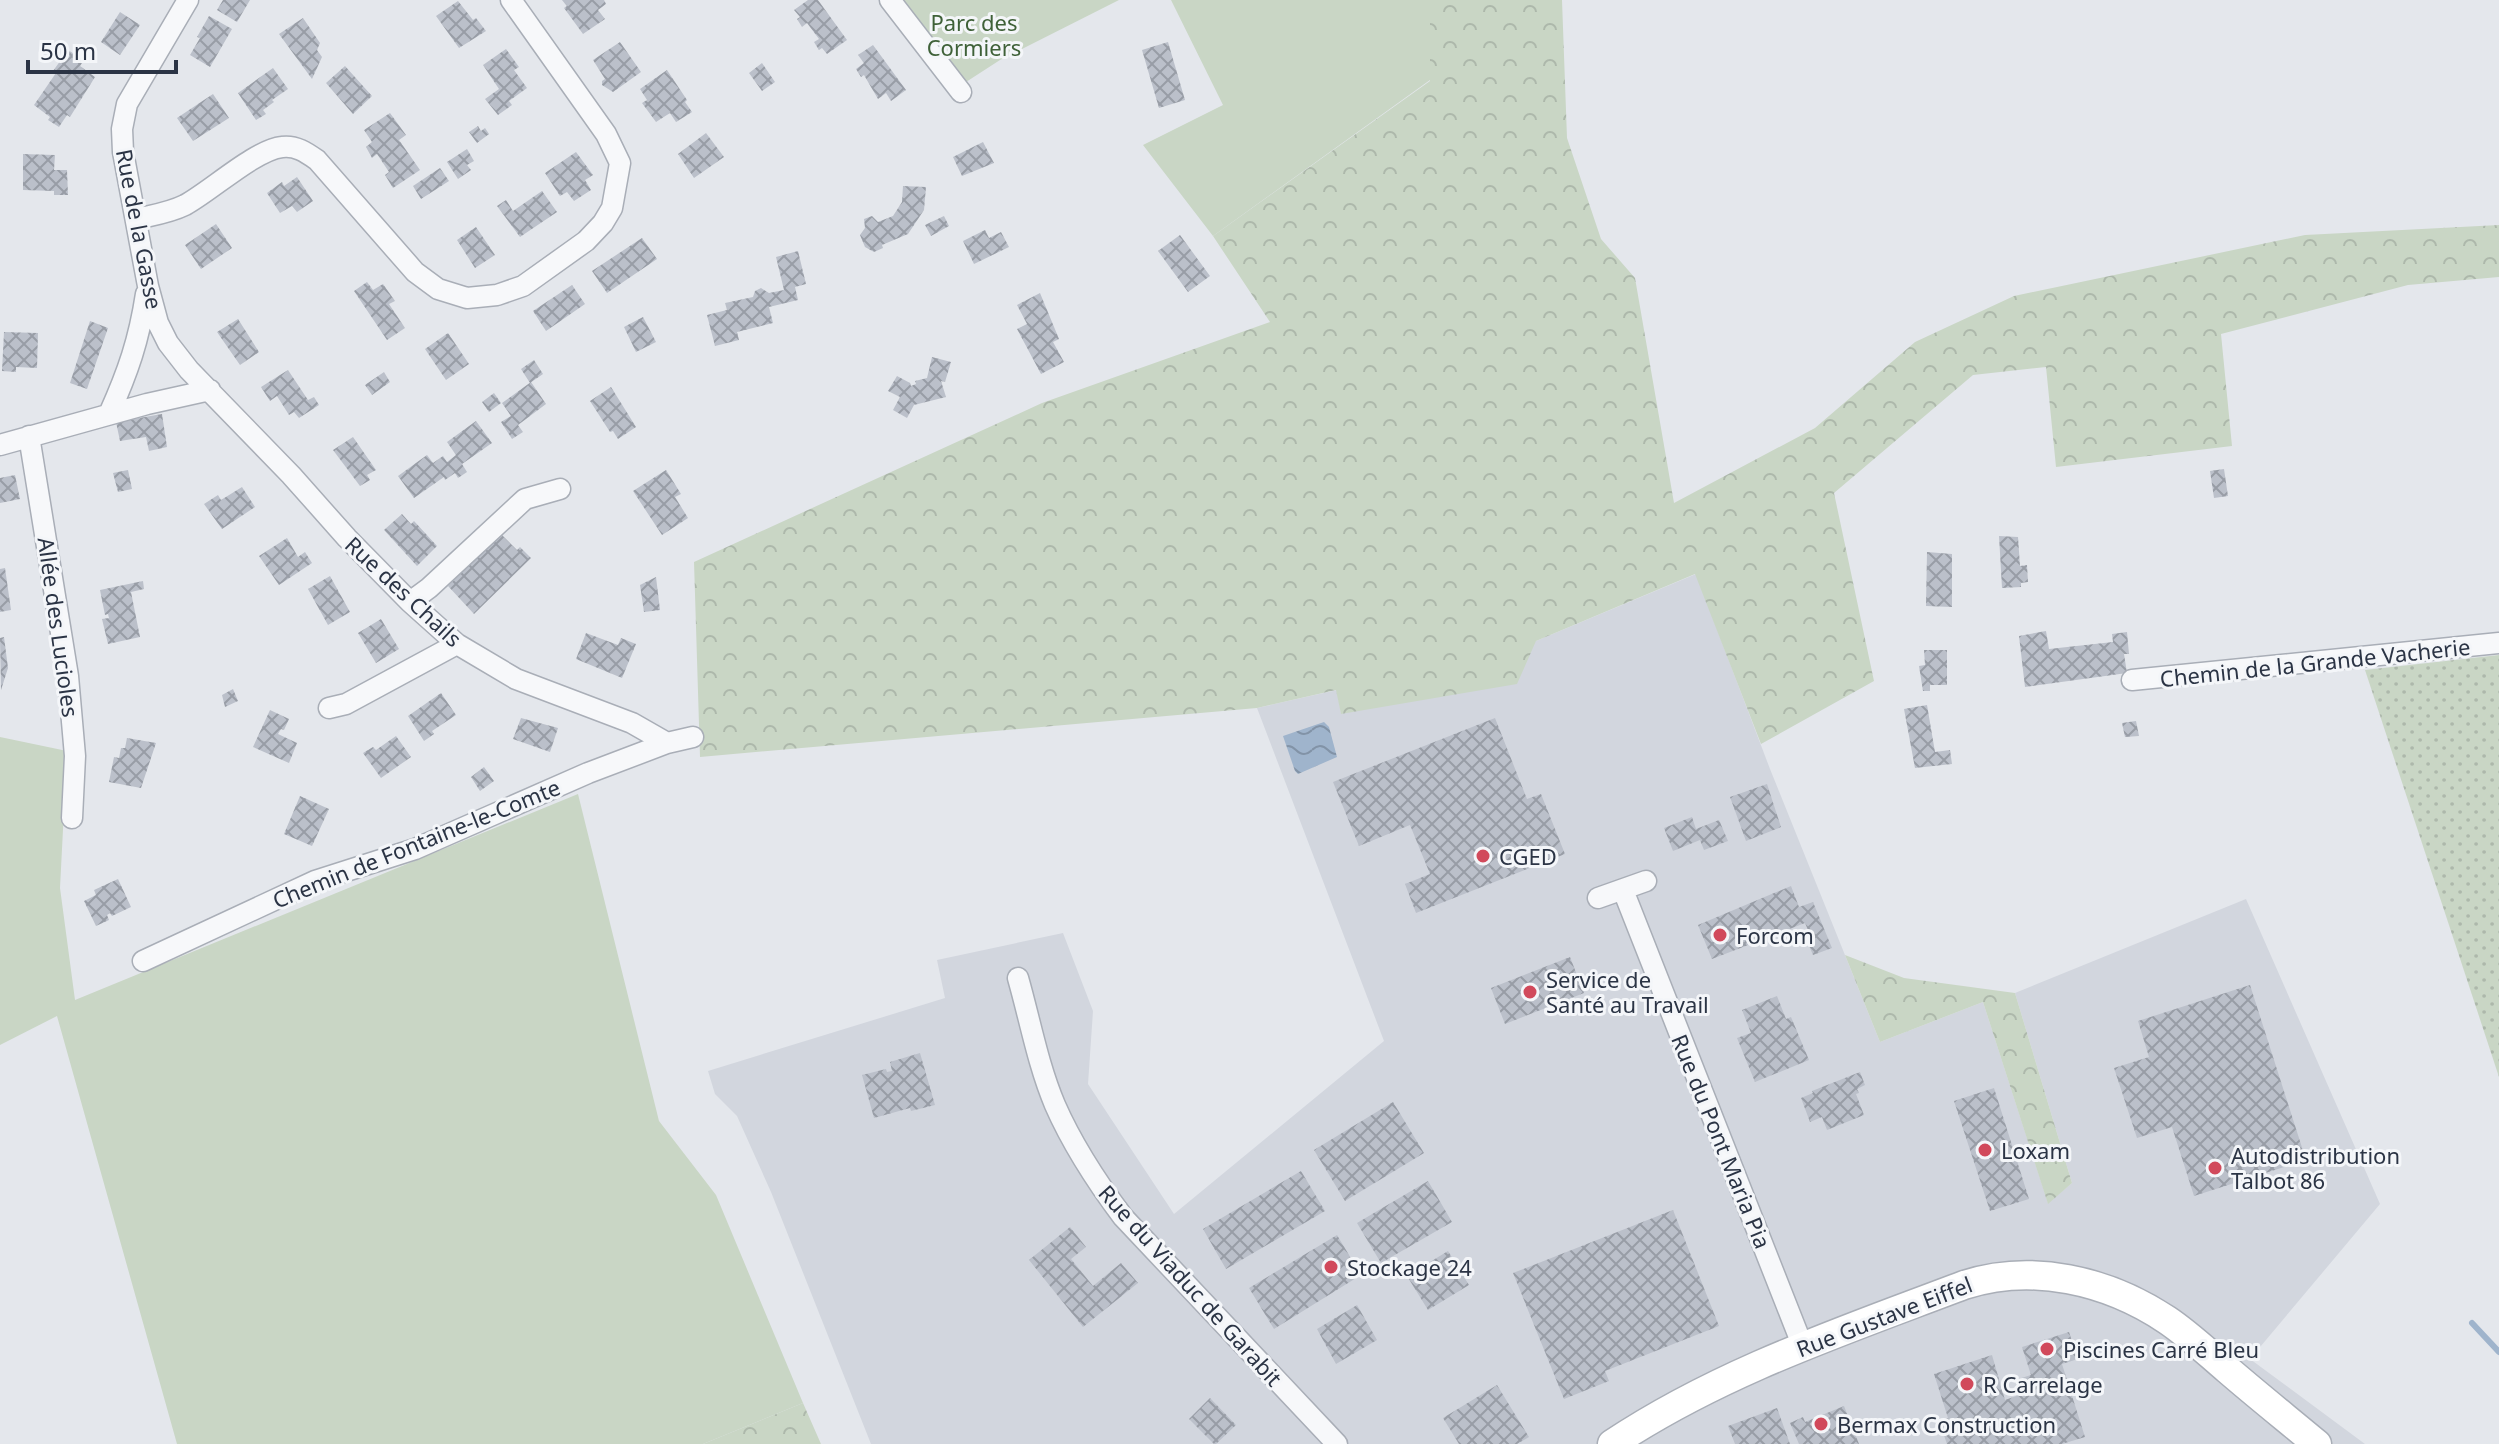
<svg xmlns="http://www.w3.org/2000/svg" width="2499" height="1444" font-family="'Noto Sans',sans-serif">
  <defs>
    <pattern id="forest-crowns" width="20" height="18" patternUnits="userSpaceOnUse" patternTransform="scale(2)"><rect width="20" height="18" fill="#c9d6c5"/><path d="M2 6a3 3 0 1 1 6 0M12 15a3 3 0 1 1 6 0" fill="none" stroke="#adb8ab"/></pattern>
    <pattern id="garden-dots" width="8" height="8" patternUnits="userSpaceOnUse" patternTransform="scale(2)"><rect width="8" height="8" fill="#c9d6c5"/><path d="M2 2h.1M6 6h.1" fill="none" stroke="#adb8ab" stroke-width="1.8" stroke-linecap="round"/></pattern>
    <pattern id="water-waves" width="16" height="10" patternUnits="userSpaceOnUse" patternTransform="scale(2)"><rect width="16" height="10" fill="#9fb4cc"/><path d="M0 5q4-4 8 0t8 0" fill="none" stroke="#8293a7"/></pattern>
    <pattern id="building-cross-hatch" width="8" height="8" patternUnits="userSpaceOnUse" patternTransform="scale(2)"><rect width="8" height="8" fill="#bbc0ca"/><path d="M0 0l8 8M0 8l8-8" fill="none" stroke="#989da6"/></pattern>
  </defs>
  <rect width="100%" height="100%" fill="#e4e7ec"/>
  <!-- built -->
  <path fill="#d2d6de" d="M 1696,574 L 1770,769 L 1880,1042 L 1983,1002 L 2048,1203 L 2072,1183 L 2015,993 L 2246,899 L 2380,1204 L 2250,1359 L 2365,1444 L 871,1444 L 771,1192 L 737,1116 L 715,1094 L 708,1071 L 945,998 L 937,960 L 1063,933 L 1093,1011 L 1088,1084 L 1174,1214 L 1384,1041 L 1257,708 L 1337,690 L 1341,713 L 1536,641 Z"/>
  <!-- green -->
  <path fill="#c9d6c5" d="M 902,0 L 1119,0 L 1000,60 L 966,82 Z
    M 1171,0 L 1430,0 L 1430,80 L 1213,236 L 1143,145 L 1223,105 Z
    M 0,737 L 67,751 L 60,888 L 75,1000 L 578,794 L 659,1121 L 716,1195 L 803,1403 L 703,1444 L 177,1444 L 57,1016 L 0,1045 Z"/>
  <!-- forest -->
  <path fill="url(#forest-crowns)" d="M 1430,0 L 1562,0 L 1567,138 L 1601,239 L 1635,278 L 1674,503 L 1815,428 L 1915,342 L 2014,296 L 2305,235 L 2499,225 L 2499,277 L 2408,285 L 2221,334 L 2232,446 L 2056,467 L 2046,367 L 1973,375 L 1834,493 L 1874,681 L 1761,744 L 1695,574 L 1536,641 L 1517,684 L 1341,714 L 1336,690 L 1257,708 L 700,757 L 694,562 L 1042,403 L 1270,322 L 1213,236 L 1430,81 Z
    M 1845,955 L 1904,978 L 2015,993 L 2072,1183 L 2048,1204 L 1983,1002 L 1880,1042 Z
    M 803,1403 L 821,1444 L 703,1444 Z"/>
  <!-- garden -->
  <path fill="url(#garden-dots)" d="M 2499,655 L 2499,1077 L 2365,670 Z"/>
  <!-- water -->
  <path fill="url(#water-waves)" d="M 1324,722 L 1329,727 L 1337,757 L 1298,774 L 1295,771 L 1283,736 Z"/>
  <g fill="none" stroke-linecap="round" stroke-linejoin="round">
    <!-- stream -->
    <path stroke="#9fb4cc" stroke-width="6" d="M 2472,1323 L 2499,1352"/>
  </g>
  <!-- building -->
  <path fill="url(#building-cross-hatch)" d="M 223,0 L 250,0 L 237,22 L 217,10 Z
    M 562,0 L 604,0 L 606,4 L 598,10 L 605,19 L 583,34 L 564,8 L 567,6 Z
    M 808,0 L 818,0 L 847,40 L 827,54 L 822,48 L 819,50 L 814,42 L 819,39 L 807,23 L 802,27 L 797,19 L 800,17 L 794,10 Z
    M 458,1 L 473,20 L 476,18 L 486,31 L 459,48 L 436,16 Z
    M 120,12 L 140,25 L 120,55 L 101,42 Z
    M 209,16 L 232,29 L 210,67 L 190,55 L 200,38 L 197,37 Z
    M 303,18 L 320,43 L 317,50 L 322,57 L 312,79 L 279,34 Z
    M 620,42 L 641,72 L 613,92 L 602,85 L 602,81 L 605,79 L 593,60 Z
    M 1168,42 L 1185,100 L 1159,108 L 1142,50 Z
    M 873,45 L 906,90 L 891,101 L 886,93 L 878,99 L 864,75 L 861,77 L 856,69 L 864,63 L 858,55 Z
    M 506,49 L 519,67 L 514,70 L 527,88 L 509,101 L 512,105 L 498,115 L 485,99 L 499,89 L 483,65 Z
    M 68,50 L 84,60 L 80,66 L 95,77 L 70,117 L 67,115 L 59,127 L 48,120 L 50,117 L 34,105 L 56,73 L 53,71 Z
    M 762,63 L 775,82 L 762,91 L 749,73 Z
    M 345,66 L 372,96 L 353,114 L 326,83 Z
    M 273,68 L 288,89 L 272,100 L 274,102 L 263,110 L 266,114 L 256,120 L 238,93 Z
    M 667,70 L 687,100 L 685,102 L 692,112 L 676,122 L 670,113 L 656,122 L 642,103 L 647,100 L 640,89 Z
    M 213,94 L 229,118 L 193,141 L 177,118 Z
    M 390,113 L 406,135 L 399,140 L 420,170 L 393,188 L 385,175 L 389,172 L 377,154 L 372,158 L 366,147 L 372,142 L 364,130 Z
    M 478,126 L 481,131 L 485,128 L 489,134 L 477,143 L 469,132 Z
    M 706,133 L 724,157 L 694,178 L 678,154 Z
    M 983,142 L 994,163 L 962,176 L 953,157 Z
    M 467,149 L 474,161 L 467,165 L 471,170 L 458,179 L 447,162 Z
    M 576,152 L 593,175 L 585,180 L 591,190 L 574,201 L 567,192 L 560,196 L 545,173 Z
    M 23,154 L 55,155 L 54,170 L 67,170 L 68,195 L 54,195 L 54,191 L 23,190 Z
    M 440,168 L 449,181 L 421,199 L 413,186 Z
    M 297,177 L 313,201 L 297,212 L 292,206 L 280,213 L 267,193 L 282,182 L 284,186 Z
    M 903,186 L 926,187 L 924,210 L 908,234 L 882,245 L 883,248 L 874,252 L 865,247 L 860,235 L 865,228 L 864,219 L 872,216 L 878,222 L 893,216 L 902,202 Z
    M 542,191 L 557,212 L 520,237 L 497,206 L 506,200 L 513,211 Z
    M 944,216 L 949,226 L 931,236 L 925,225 Z
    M 216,224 L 232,248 L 201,269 L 185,245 Z
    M 476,227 L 495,255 L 475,268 L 457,240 Z
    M 985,230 L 989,238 L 1001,232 L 1009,247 L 974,264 L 963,241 Z
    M 1180,235 L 1210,276 L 1188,292 L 1158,251 Z
    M 642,238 L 657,259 L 607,293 L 592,271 Z
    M 798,251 L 806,284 L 795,287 L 798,300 L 769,307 L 773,323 L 737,332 L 739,340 L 715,346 L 707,315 L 727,310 L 725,303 L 753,297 L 755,291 L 761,288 L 769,293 L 784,290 L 776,257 Z
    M 367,282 L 373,290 L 383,284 L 395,301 L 389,304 L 405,328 L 387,340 L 354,291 Z
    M 572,285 L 585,304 L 546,331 L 533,311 Z
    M 1040,293 L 1059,339 L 1053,342 L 1064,362 L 1041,374 L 1017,329 L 1027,324 L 1017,305 Z
    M 643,317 L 656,342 L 636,352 L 624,327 Z
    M 238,319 L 259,352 L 240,365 L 217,332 Z
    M 90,321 L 108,328 L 87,389 L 70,383 Z
    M 4,332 L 38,333 L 37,368 L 16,367 L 16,372 L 2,371 Z
    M 448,333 L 469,364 L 446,380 L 425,349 Z
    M 932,357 L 951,362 L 945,382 L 941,381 L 946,397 L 914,405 L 907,418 L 893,410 L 900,397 L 888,391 L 897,376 L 910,383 L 911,386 L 916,384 L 915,381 L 927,378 Z
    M 534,360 L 543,374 L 530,383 L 521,369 Z
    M 288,370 L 308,400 L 314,397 L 319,405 L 299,418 L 294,412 L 289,415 L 277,396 L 270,401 L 261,387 Z
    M 384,372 L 390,382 L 372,395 L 365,385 Z
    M 531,382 L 546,404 L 518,425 L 523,432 L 512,439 L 501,422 L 511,416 L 502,403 Z
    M 611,387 L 636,427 L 618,439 L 613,431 L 610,432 L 590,401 Z
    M 494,393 L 501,403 L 489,412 L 482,402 Z
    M 162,414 L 167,447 L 149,451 L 146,437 L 120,441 L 116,422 Z
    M 476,421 L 492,443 L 462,464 L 467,472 L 458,478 L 455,473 L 445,480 L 444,477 L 414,498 L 398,476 L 427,455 L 433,463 L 443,456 L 447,462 L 456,455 L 447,442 Z
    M 353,437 L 376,470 L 367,475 L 370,480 L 360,486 L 333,450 Z
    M 2224,469 L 2228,496 L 2214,498 L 2210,471 Z
    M 128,470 L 132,489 L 118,492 L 113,473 Z
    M 666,470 L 681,494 L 675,497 L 688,518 L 662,535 L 633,491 Z
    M 15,475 L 20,499 L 0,503 L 0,478 Z
    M 242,487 L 255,507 L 222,529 L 204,504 L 218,495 L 221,500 Z
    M 402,514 L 411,524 L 414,521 L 437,546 L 417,566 L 384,530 Z
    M 501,534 L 517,550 L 520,547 L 531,558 L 474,614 L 448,586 Z
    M 1999,536 L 2018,537 L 2020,566 L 2027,565 L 2028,582 L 2021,583 L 2021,587 L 2002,588 Z
    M 287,538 L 298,557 L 305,552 L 312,563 L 279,585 L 259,556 Z
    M 1927,552 L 1952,554 L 1952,607 L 1926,606 Z
    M 5,568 L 11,610 L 0,612 L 0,569 Z
    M 330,576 L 350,612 L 328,625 L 308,589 Z
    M 656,577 L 660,610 L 644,612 L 640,585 Z
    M 143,581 L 144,589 L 131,592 L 140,637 L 108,644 L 102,619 L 109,618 L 108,614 L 105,615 L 100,590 Z
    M 381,619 L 399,649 L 376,663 L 358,633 Z
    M 2046,631 L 2049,649 L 2113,642 L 2112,634 L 2127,632 L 2129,654 L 2124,654 L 2127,673 L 2025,687 L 2019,636 Z
    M 586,633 L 618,645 L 621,638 L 636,644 L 622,678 L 576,659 Z
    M 4,637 L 8,668 L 1,690 L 0,638 Z
    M 1924,650 L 1947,650 L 1947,685 L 1930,685 L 1930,691 L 1923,691 L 1919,666 L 1925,665 Z
    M 233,689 L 238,701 L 225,707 L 222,695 Z
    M 441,693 L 456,715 L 432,731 L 434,734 L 424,741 L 408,716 Z
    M 1927,705 L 1935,752 L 1950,750 L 1952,764 L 1915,768 L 1904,709 Z
    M 270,710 L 289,719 L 284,730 L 281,729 L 278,734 L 297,743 L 289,763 L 253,747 Z
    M 521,718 L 558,728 L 550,752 L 513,739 Z
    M 1495,718 L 1527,799 L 1541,794 L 1565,854 L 1416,913 L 1405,884 L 1430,874 L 1410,825 L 1359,846 L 1333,782 Z
    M 2136,721 L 2139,736 L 2125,737 L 2122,723 Z
    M 396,736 L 411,757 L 381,778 L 363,753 L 373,747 L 376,750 Z
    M 127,738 L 156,743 L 141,788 L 109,782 L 114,757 L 119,758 L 121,748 L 125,748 Z
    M 484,767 L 494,781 L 480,791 L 471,777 Z
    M 1767,784 L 1781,827 L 1746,841 L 1730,797 Z
    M 300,796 L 329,809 L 312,846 L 284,834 Z
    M 1692,817 L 1696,829 L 1719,820 L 1728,841 L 1704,850 L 1700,840 L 1673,851 L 1664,828 Z
    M 118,879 L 131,907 L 112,916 L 110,913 L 107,915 L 109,920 L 96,926 L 84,901 L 96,895 L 94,890 Z
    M 1791,886 L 1799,907 L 1813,902 L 1832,948 L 1813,955 L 1806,939 L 1811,937 L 1805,923 L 1712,959 L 1698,925 Z
    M 1570,957 L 1584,993 L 1505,1024 L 1491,988 Z
    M 2250,985 L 2306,1160 L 2194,1196 L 2172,1127 L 2137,1138 L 2114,1068 L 2149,1057 L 2138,1021 Z
    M 1777,996 L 1786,1019 L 1791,1017 L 1809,1060 L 1755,1082 L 1737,1038 L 1751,1033 L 1742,1010 Z
    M 920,1053 L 935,1105 L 911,1111 L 910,1108 L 874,1118 L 862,1075 L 886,1069 L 887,1072 L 892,1071 L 890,1062 Z
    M 1860,1072 L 1865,1085 L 1857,1089 L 1859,1093 L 1856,1094 L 1864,1115 L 1827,1130 L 1822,1117 L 1810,1122 L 1801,1098 L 1813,1093 L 1812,1091 Z
    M 1994,1088 L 2029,1199 L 1990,1211 L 1954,1101 Z
    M 1393,1102 L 1424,1153 L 1345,1201 L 1314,1150 Z
    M 1301,1171 L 1325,1211 L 1226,1269 L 1203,1229 Z
    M 1428,1181 L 1452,1222 L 1381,1263 L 1357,1223 Z
    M 1673,1210 L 1719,1326 L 1605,1371 L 1609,1381 L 1564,1399 L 1513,1273 Z
    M 1070,1227 L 1086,1247 L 1071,1259 L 1093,1286 L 1121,1263 L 1138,1283 L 1083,1327 L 1029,1260 Z
    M 1337,1235 L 1361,1275 L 1274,1329 L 1249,1288 Z
    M 1448,1251 L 1469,1285 L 1428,1310 L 1407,1276 Z
    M 1357,1305 L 1377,1340 L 1336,1364 L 1317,1329 Z
    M 2069,1332 L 2078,1359 L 2062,1364 L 2085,1437 L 2062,1444 L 1947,1444 L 1939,1421 L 1948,1418 L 1934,1374 L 1992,1355 L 2005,1400 L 2019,1395 L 2015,1380 L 2031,1375 L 2022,1347 Z
    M 1497,1385 L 1529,1437 L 1517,1444 L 1459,1444 L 1443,1418 Z
    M 1210,1398 L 1236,1425 L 1216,1444 L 1214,1444 L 1189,1419 Z
    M 1844,1406 L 1859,1444 L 1799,1444 L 1790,1423 L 1803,1417 L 1805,1422 Z
    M 1777,1408 L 1790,1444 L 1735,1444 L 1728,1426 Z"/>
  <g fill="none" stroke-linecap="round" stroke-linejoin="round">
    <defs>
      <path id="street" d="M 188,0 L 127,104 L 122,129 L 123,152 L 148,286 L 158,323 L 168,343 L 189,370 L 291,475 L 347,538 L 410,602 L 457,644 L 516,679 L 632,723 L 667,743
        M 890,0 L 961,92
        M 136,219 C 153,215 169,213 185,205 C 211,191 255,150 282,147 C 296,145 307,153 317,160 L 415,272 L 438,289 L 467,298 L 497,295 L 523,286 L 586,241 L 603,223 L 612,208 L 620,163 L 606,134 L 511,0
        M 109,414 C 128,372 139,340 146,294
        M 29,436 L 68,676 L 75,756 L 72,818
        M 0,445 L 147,404 L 210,390
        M 410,602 L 429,588 L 525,499 L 560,489
        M 2132,680 L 2499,643
        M 329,708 L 346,704 L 457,644
        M 1623,890 L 1803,1347
        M 1598,898 L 1646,881
        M 143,961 L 315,881 L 415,849 L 588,773 L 667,743 L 693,737
        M 1018,978 C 1030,1020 1038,1065 1055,1105 C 1073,1146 1096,1181 1123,1217 L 1337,1444"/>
      <path id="secondary" d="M 1612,1444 C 1720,1372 1843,1331 1964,1285 C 2032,1263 2107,1280 2167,1320 C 2188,1334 2208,1353 2228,1370 C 2257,1395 2287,1419 2317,1444"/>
    </defs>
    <!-- street casing -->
    <use href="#street" stroke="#a9aeb7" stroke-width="23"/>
    <!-- secondary casing -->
    <use href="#secondary" stroke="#a9aeb7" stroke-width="31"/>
    <!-- street -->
    <use href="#street" stroke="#f7f8fa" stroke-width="20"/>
    <!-- secondary -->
    <use href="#secondary" stroke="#fff" stroke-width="28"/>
  </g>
  <!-- markers -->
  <g fill="#d1495b" stroke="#f4f6f9" stroke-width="3">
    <circle cx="1483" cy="856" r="8"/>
    <circle cx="1720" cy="935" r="8"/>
    <circle cx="1530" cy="992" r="8"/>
    <circle cx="1985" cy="1150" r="8"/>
    <circle cx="2215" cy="1168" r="8"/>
    <circle cx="1331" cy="1267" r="8"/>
    <circle cx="2047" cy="1349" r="8"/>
    <circle cx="1967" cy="1384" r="8"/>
    <circle cx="1821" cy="1424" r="8"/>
  </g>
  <g text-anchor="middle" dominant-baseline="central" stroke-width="6" stroke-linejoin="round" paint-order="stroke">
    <!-- park labels -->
    <g font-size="22" fill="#3f6138" stroke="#f4f6f9">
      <text x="974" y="22">Parc des<tspan x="974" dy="25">Cormiers</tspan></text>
    </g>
    <!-- street labels -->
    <g font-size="22" fill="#2b3445" stroke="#f4f6f9">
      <text transform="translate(140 229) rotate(79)">Rue de la Gasse</text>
      <text transform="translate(404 591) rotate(43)">Rue des Chails</text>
      <text transform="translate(59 627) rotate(82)">Allée des Lucioles</text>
      <text transform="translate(2315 662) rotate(-6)">Chemin de la Grande Vacherie</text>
      <text transform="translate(416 843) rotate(-22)">Chemin de Fontaine-le-Comte</text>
      <text transform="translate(1722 1141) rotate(68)">Rue du Pont Maria Pia</text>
      <text transform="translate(1191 1285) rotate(48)">Rue du Viaduc de Garabit</text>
      <text transform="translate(1884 1316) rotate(-21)">Rue Gustave Eiffel</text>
    </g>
    <!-- poi labels -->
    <g font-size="22" fill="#2b3445" stroke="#f4f6f9" text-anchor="start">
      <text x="1499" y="856">CGED</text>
      <text x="1736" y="935">Forcom</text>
      <text x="1546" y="979">Service de<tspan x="1546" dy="25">Santé au Travail</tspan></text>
      <text x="2001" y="1150">Loxam</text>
      <text x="2231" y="1155">Autodistribution<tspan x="2231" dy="25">Talbot 86</tspan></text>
      <text x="1347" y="1267">Stockage 24</text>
      <text x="2063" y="1349">Piscines Carré Bleu</text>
      <text x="1983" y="1384">R Carrelage</text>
      <text x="1837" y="1424">Bermax Construction</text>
    </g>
  </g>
  <!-- scale -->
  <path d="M28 60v12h148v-12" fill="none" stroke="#2b3445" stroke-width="4"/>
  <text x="40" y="60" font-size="24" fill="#2b3445" stroke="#f4f6f9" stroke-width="6" paint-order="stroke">50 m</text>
</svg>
